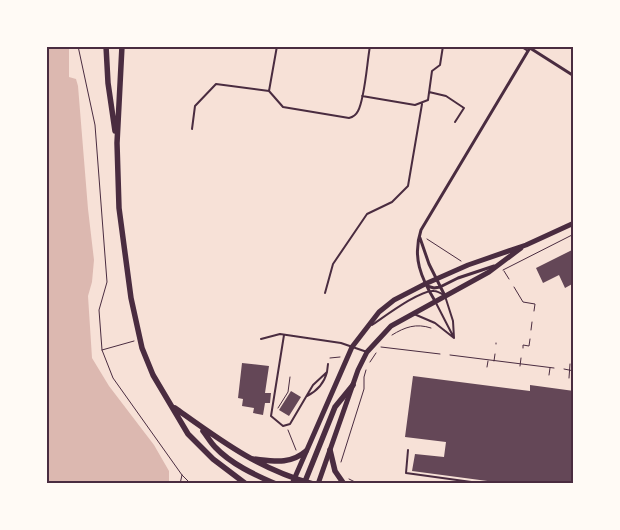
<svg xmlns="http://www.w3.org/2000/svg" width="620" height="530" font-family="'DM Sans',sans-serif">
  <rect width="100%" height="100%" fill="#f7e1d7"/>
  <!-- water -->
  <path fill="#dcb8b0" d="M 46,46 L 69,47 L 69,77 L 76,79 L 78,86 L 88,209 L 94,260 L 92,282 L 88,296 L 92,358 L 109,386 L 154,445 L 169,471 L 169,484 L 46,484 Z"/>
  <!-- building -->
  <path fill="#644757" d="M 574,249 L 574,268 L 572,269 L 574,273 L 574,283 L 565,288 L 559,275 L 543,283 L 536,268 Z
    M 242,363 L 269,366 L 265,393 L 271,393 L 270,403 L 265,403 L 263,415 L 253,413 L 254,408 L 242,406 L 243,399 L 238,398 Z
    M 413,376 L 530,391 L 530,385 L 574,391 L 574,484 L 510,484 L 412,471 L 415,454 L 444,457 L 446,442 L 405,437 Z
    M 291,391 L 301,397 L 289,416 L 279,410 Z"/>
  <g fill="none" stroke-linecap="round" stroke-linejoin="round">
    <!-- path -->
    <path stroke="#4a2c40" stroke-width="1" d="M 78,46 L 95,125 L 107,282 L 99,310 L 102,350 L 113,378 L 182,475 L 191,484
      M 427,239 L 461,261
      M 503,270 L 574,234
      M 504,271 L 509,279
      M 514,287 L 523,302 L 535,304 L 534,311
      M 531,330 L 532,322
      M 392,335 C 405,327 416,323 431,328
      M 496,344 L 496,343
      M 381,347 L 440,354
      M 523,348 L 523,345 L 529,346 L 530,339
      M 102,350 L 134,341
      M 450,355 L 554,368
      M 572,355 L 573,345
      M 330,358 L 340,357
      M 494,361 L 495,354
      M 370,362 L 376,353
      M 520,366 L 521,358
      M 487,367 L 488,361
      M 564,369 L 574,371
      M 549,375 L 550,368
      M 569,378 L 570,364
      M 278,408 L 288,392 L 290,377
      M 288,430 L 296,450
      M 341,462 L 364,389 L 364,377 L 366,370
      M 349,479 L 359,484
      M 180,484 L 182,475"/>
    <!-- service -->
    <path stroke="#4a2c40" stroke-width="2" d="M 520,46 L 528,51
      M 269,91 L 277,46
      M 429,92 L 446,96 L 464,108 L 455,122
      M 362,96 L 415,105 L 428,100 L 432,71 L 440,65 L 443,46
      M 192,129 L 195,106 L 216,84 L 269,91 L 283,107 L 349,118 C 353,117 356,115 358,111 C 365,98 367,62 370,46
      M 325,293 L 333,264 L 367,214 L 392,202 L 408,186 L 422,104
      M 436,303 L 453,336
      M 414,314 L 435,323 L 454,338
      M 372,325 C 384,317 421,289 434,291 C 438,291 442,294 445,296 L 453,321 L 454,338
      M 284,335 L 271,416 L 283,426 L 290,424 L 313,385 L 327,372 L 328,364
      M 261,339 L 280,334 L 341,343 L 367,352
      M 307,396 C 317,391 324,384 327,372
      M 408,450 L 406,473 L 486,484"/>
    <!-- minor -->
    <path stroke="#4a2c40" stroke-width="3" d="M 530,48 L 574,76
      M 420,238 L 429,264 L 445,296
      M 427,286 L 434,288 L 440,287 L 458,278 L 494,266
      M 435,301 C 421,278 412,257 421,230 L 531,46"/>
    <!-- secondary -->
    <path stroke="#4a2c40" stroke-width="5" d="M 292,484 L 352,347 L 379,312 L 394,300 L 425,284 L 468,265 L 526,245 L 574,223
      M 318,484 L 358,370 L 367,352 L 391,326 L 489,272 L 521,248"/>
    <!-- trunk -->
    <path stroke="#4a2c40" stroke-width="5.5" d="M 106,46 L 108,83 L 115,131
      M 122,46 L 117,143 L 119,208 L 131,298 L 142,348 L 153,375 L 188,434 L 213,459 L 246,484
      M 175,408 C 220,440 258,469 313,484
      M 203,431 C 207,436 211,443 215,447 C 231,464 255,475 276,484
      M 330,450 L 335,471 L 344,484
      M 253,459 C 273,461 290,465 306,451
      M 304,484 L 335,407 L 353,385"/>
  </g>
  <!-- border -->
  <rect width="620" height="530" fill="none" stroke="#fffaf5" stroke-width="95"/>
  <rect x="48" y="48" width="524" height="434" fill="none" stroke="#4a2c40" stroke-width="2"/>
</svg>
